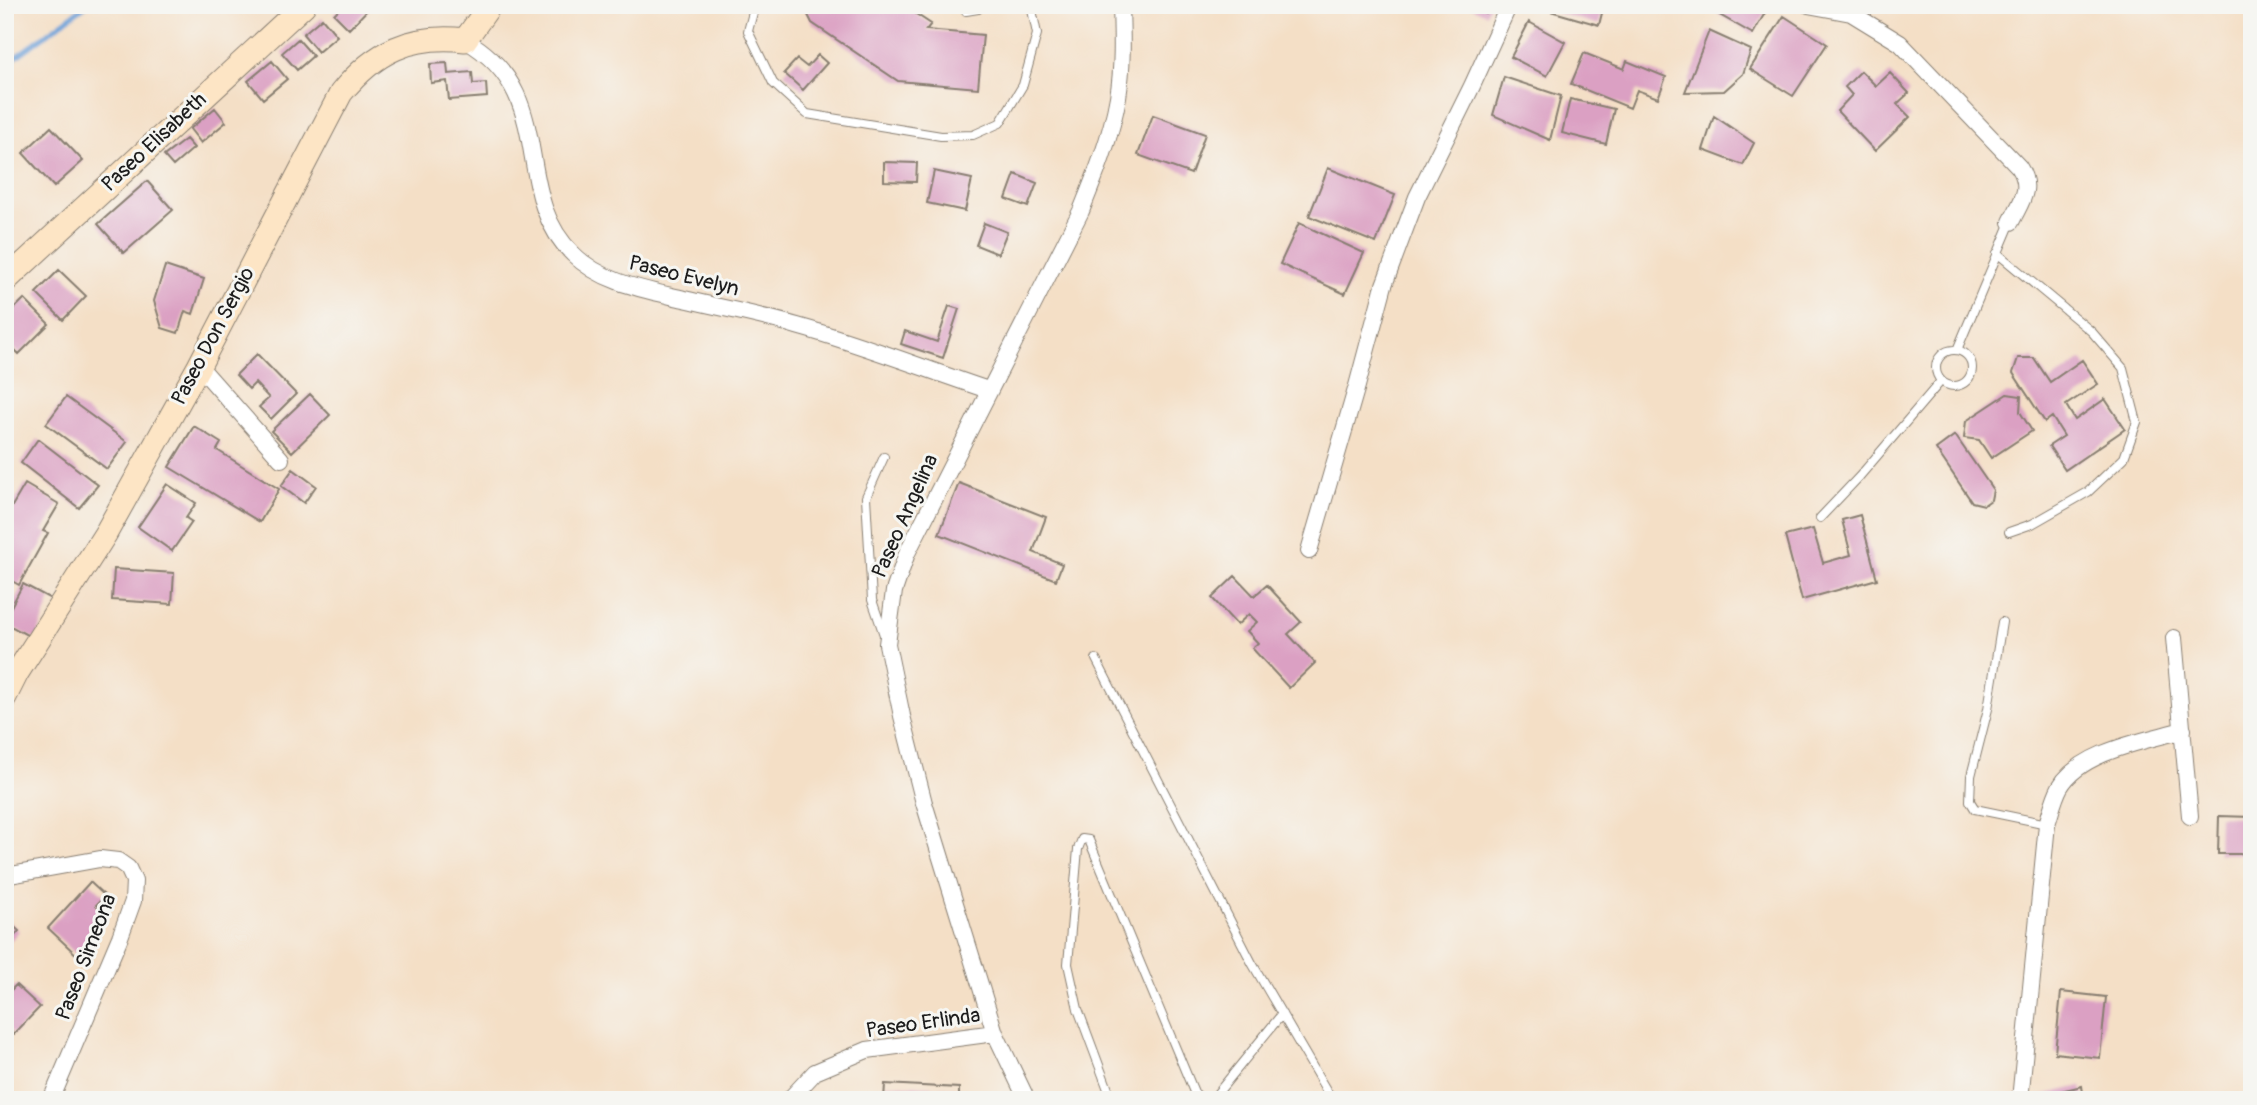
<svg xmlns="http://www.w3.org/2000/svg" width="2257" height="1105" font-family="Pangolin,sans-serif">
  <rect width="100%" height="100%" fill="#f6f6f2"/>
  <filter id="ink" filterUnits="userSpaceOnUse"><feTurbulence type="fractalNoise" baseFrequency=".0143" numOctaves="2"/><feDisplacementMap in="SourceGraphic" scale="14" xChannelSelector="R" yChannelSelector="G"/><feConvolveMatrix kernelMatrix="1 2 1 2 8 2 1 2 1" color-interpolation-filters="sRGB"/></filter>
  <filter id="wash" filterUnits="userSpaceOnUse"><feTurbulence type="fractalNoise" baseFrequency=".00686" numOctaves="4" result="noise"/><feDisplacementMap in="SourceGraphic" scale="28" xChannelSelector="R" yChannelSelector="G"/><feGaussianBlur stdDeviation="1.57" result="paint"/><feColorMatrix in="noise" values="0 0 0 0 0 0 0 0 0 0 0 0 0 0 0 0 0 1.4 0 .05"/><feComposite in="paint" operator="in"/></filter>
  <g filter="url(#wash)">
    <rect width="100%" height="100%" fill="#f4dfc6"/>
    <g fill="none" stroke-linecap="round" stroke-linejoin="round">
      <!-- stream -->
      <path stroke="#6a9fd7" stroke-width="5" d="M 5,65 L 86,5"/>
    </g>
    <g id="blocks">
      <!-- building -->
      <path fill="#dba0c3" d="M 343,5 L 372,5 L 349,29 L 334,14 Z
        M 803,5 L 921,5 L 916,14 L 931,24 L 926,30 L 983,35 L 978,88 L 898,81 L 812,23 Z
        M 1467,5 L 1490,5 L 1486,14 Z
        M 1548,5 L 1604,5 L 1599,25 L 1547,10 Z
        M 1723,5 L 1757,5 L 1766,11 L 1753,34 L 1718,14 Z
        M 1784,16 L 1827,44 L 1793,96 L 1750,69 Z
        M 322,18 L 337,36 L 318,52 L 303,34 Z
        M 1529,22 L 1565,42 L 1547,76 L 1511,57 Z
        M 1709,31 L 1751,50 L 1743,74 L 1724,91 L 1685,92 Z
        M 298,39 L 313,56 L 297,70 L 282,53 Z
        M 1584,53 L 1624,69 L 1627,61 L 1666,77 L 1658,98 L 1637,90 L 1630,108 L 1571,84 Z
        M 818,55 L 827,63 L 803,90 L 784,73 L 797,59 L 807,67 Z
        M 272,61 L 287,79 L 263,99 L 248,81 Z
        M 447,63 L 448,74 L 472,72 L 473,84 L 486,83 L 487,97 L 449,100 L 447,81 L 431,83 L 430,64 Z
        M 1861,71 L 1876,86 L 1890,73 L 1909,93 L 1897,104 L 1910,117 L 1875,151 L 1837,111 L 1852,95 L 1845,87 Z
        M 1504,77 L 1561,96 L 1550,140 L 1493,115 Z
        M 1570,99 L 1614,109 L 1606,144 L 1562,133 Z
        M 215,108 L 226,122 L 201,143 L 190,129 Z
        M 1153,115 L 1205,134 L 1191,174 L 1138,155 Z
        M 1714,116 L 1754,143 L 1743,165 L 1703,150 Z
        M 51,127 L 83,161 L 54,187 L 23,153 Z
        M 186,139 L 194,148 L 173,166 L 164,156 Z
        M 884,162 L 917,163 L 916,182 L 884,181 Z
        M 1328,168 L 1395,195 L 1376,243 L 1309,216 Z
        M 934,171 L 972,179 L 965,211 L 927,203 Z
        M 1015,174 L 1037,183 L 1028,207 L 1006,199 Z
        M 147,181 L 173,210 L 124,253 L 98,224 Z
        M 984,223 L 1007,232 L 998,254 L 976,245 Z
        M 1299,223 L 1364,253 L 1345,294 L 1280,264 Z
        M 165,266 L 204,279 L 193,314 L 185,311 L 178,333 L 162,328 L 154,301 Z
        M 59,270 L 86,296 L 63,320 L 36,293 Z
        M 24,299 L 49,324 L 19,354 L 5,340 L 5,318 Z
        M 949,306 L 959,309 L 943,358 L 901,344 L 905,331 L 937,342 Z
        M 257,354 L 296,394 L 271,419 L 259,407 L 269,398 L 255,383 L 249,389 L 236,375 Z
        M 2018,358 L 2034,358 L 2050,382 L 2082,360 L 2098,384 L 2066,405 L 2075,420 L 2105,399 L 2125,429 L 2065,470 L 2049,446 L 2064,436 L 2052,417 L 2045,422 L 2013,373 Z
        M 310,394 L 330,415 L 292,452 L 271,431 Z
        M 2007,394 L 2021,396 L 2020,412 L 2032,431 L 1991,458 L 1979,440 L 1964,438 L 1966,421 Z
        M 66,397 L 127,442 L 107,469 L 46,424 Z
        M 194,426 L 221,443 L 217,450 L 279,489 L 260,522 L 169,467 Z
        M 1955,435 L 1993,490 L 1991,500 L 1984,505 L 1972,502 L 1936,449 Z
        M 38,439 L 98,485 L 79,508 L 21,463 Z
        M 293,469 L 316,486 L 304,503 L 281,486 Z
        M 959,483 L 1046,517 L 1033,552 L 1062,564 L 1056,580 L 939,534 Z
        M 25,484 L 59,504 L 43,531 L 48,533 L 19,585 L 5,577 L 5,518 Z
        M 167,484 L 196,503 L 186,518 L 192,522 L 172,551 L 138,527 Z
        M 1860,515 L 1877,579 L 1802,600 L 1785,536 L 1813,529 L 1823,563 L 1851,555 L 1842,520 Z
        M 114,569 L 174,573 L 172,604 L 112,600 Z
        M 1235,576 L 1254,596 L 1267,585 L 1301,622 L 1288,634 L 1315,663 L 1289,688 L 1252,648 L 1258,643 L 1247,631 L 1257,622 L 1249,614 L 1237,625 L 1212,598 Z
        M 23,584 L 51,599 L 36,640 L 5,623 L 5,618 Z
        M 2219,816 L 2252,817 L 2252,854 L 2218,854 Z
        M 90,882 L 105,896 L 96,905 L 103,912 L 94,923 L 99,927 L 90,937 L 95,942 L 80,958 L 48,928 Z
        M 5,918 L 19,931 L 5,947 Z
        M 16,985 L 40,1007 L 14,1034 L 5,1025 L 5,996 Z
        M 2061,992 L 2106,997 L 2100,1058 L 2055,1053 Z
        M 885,1084 L 959,1088 L 959,1100 L 884,1100 Z
        M 2082,1086 L 2084,1100 L 2040,1100 L 2039,1096 Z"/>
    </g>
  </g>
  <g filter="url(#ink)">
    <use href="#blocks" fill-opacity="0" stroke="#887e71" stroke-width="2"/>
    <g fill="none" stroke-linecap="round" stroke-linejoin="round">
      <defs>
        <path id="lane" d="M 755,5 L 748,31 L 773,83 L 807,114 L 941,136 L 973,135 L 1000,123 L 1023,85 L 1037,34 L 1031,5
          M 966,11 L 978,9 L 983,5
          M 1851,13 L 1866,5
          M 1997,253 L 2092,332 L 2123,368 L 2137,422 L 2124,458 L 2088,492 L 2032,524 L 2009,532
          M 1957,350 L 2011,222
          M1936 368a18 18 0 1 1 36 0a18 18 0 1 1-36 0Z
          M 884,457 L 866,497 L 872,600 L 884,635
          M 1820,518 L 1859,477 L 1941,381
          M 2002,622 L 1988,709 L 1971,776 L 1970,801 L 1975,809 L 2047,824
          M 1096,659 L 1252,963 L 1332,1100
          M 1112,1100 L 1078,1009 L 1068,964 L 1078,849 L 1082,839 L 1089,840 L 1194,1092 L 1201,1099 L 1210,1099 L 1216,1095 L 1282,1014"/>
        <path id="street" d="M 1808,5 L 1851,13 L 1900,43 L 2019,167 C 2033,189 2021,201 2011,222
          M 465,40 C 560,94 509,193 573,254 C 602,283 646,290 684,299 C 722,308 760,315 797,326 C 862,344 925,369 988,390
          M 199,366 L 281,459
          M 1309,551 L 1357,386 L 1384,285 L 1417,197 L 1472,86 L 1509,5
          M 2174,638 L 2190,816
          M 5,876 L 100,859 L 118,861 L 128,868 L 134,881 L 133,901 L 120,937 L 51,1100
          M 789,1100 L 815,1072 L 867,1050 L 995,1033
          M 1027,1100 L 995,1033 L 924,803 L 902,716 L 887,644 L 894,591 L 907,553 L 1081,211 C 1096,174 1111,137 1118,97 C 1123,67 1122,36 1121,5
          M 2020,1100 L 2047,824 C 2051,812 2054,798 2060,787 C 2081,751 2145,741 2183,730"/>
        <path id="secondary" d="M 5,281 L 304,5
          M 5,697 L 17,673 L 106,533 L 199,366 L 341,93 C 375,51 411,34 465,40 L 490,5"/>
      </defs>
      <!-- lane casing -->
      <use href="#lane" stroke="#887e71" stroke-width="10"/>
      <!-- street casing -->
      <use href="#street" stroke="#887e71" stroke-width="18"/>
      <!-- secondary casing -->
      <use href="#secondary" stroke="#887e71" stroke-width="25"/>
      <!-- lane -->
      <use href="#lane" stroke="#fff" stroke-width="8"/>
      <!-- street -->
      <use href="#street" stroke="#fff" stroke-width="16"/>
      <!-- secondary -->
      <use href="#secondary" stroke="#fde5c5" stroke-width="23"/>
    </g>
  </g>
  <g text-anchor="middle" dominant-baseline="central" stroke-width="6" stroke-linejoin="round" paint-order="stroke">
    <!-- street labels -->
    <g font-size="21" fill="#1c1c1c" stroke="#f6f6f2">
      <text transform="translate(154 142) rotate(-43)">Paseo Elisabeth</text>
      <text transform="translate(684 276) rotate(14)">Paseo Evelyn</text>
      <text transform="translate(213 336) rotate(-62)">Paseo Don Sergio</text>
      <text transform="translate(905 516) rotate(-66)">Paseo Angelina</text>
      <text transform="translate(86 957) rotate(-69)">Paseo Simeona</text>
      <text transform="translate(923 1023) rotate(-8)">Paseo Erlinda</text>
    </g>
  </g>
  <!-- margin -->
  <rect width="2257" height="1105" fill="none" stroke="#f6f6f2" stroke-width="28"/>
</svg>
